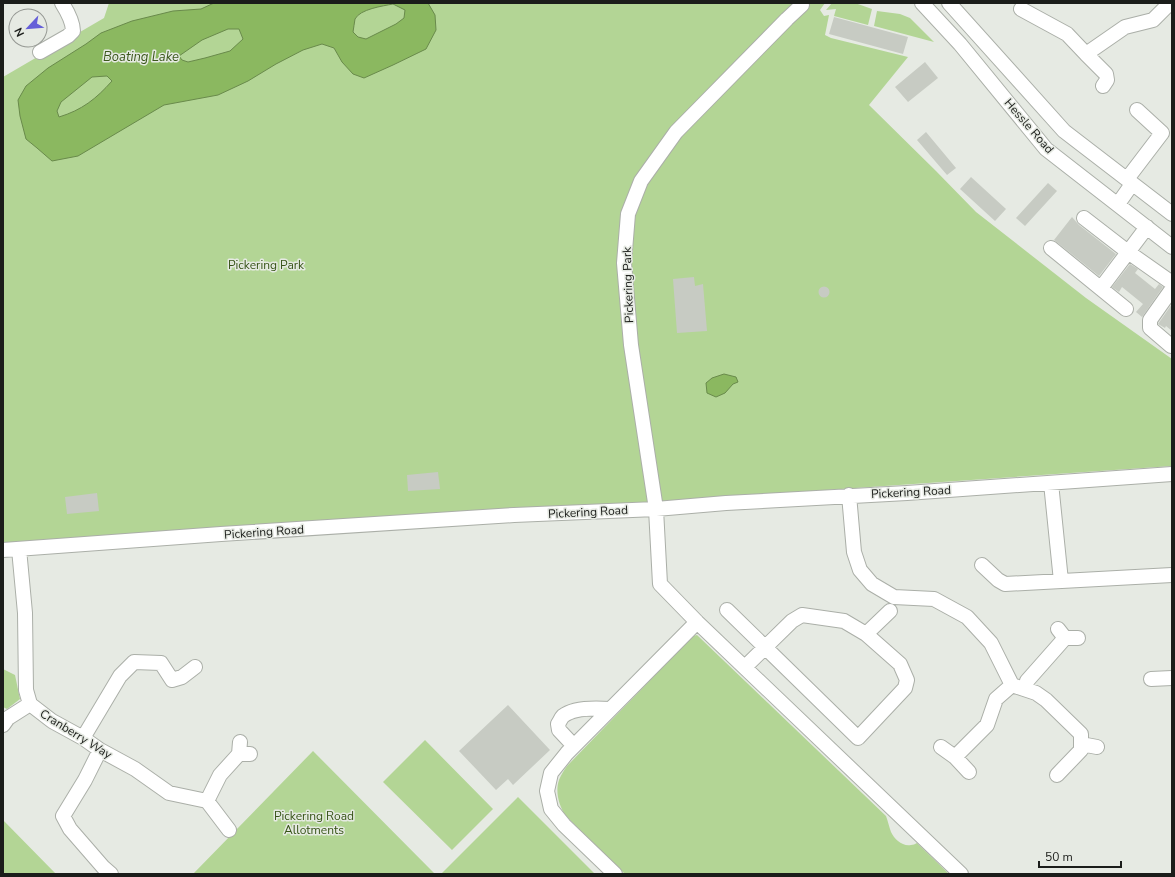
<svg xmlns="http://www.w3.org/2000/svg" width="1175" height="877" font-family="'Nunito Sans',sans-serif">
  <rect width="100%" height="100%" fill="#e6eae3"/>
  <!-- green -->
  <path fill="#b3d595" d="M 109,3 L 825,3 L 820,10 L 824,16 L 829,15 L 825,35 L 831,38 L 908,57 L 869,105 L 936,171 L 976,212 L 1086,298 L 1172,359 L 1172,466 L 3,547 L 3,77 L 104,18 Z
    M 832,3 L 855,3 L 872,9 L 868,25 L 834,16 L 836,9 L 826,10 Z
    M 877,11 L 900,14 L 910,18 L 934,42 L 874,26 Z
    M 697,635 L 886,816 C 888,821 889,827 891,832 C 894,839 903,847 911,845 C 913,845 915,844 917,843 L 949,874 L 625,874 L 565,815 C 559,805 555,792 559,780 C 561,775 564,770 567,766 L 693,636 Z
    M 3,669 L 15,675 L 20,699 L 7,709 L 3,707 Z
    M 425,740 L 493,809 L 452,850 L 383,782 Z
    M 313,751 L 435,874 L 193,874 Z
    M 518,797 L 595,874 L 441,874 Z
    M 3,820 L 56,874 L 3,874 Z"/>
  <!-- water -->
  <path fill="#8bb860" stroke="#698a4b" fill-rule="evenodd" d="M 214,3 L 428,3 L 435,15 L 436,30 L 426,49 L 393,65 L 364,78 L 353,74 L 342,62 L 334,48 L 322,44 L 303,50 L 276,64 L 248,81 L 218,95 L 164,105 L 78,156 L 52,161 L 37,148 L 26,139 L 20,116 L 18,100 L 26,86 L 48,68 L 86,44 L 101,33 L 132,21 L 173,11 L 201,9 ZM 393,4 L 405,10 L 404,18 L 396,24 L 366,39 L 358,37 L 353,32 C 354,28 354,23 355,19 C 360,9 383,6 393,4 ZM 228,29 L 239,29 L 243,39 L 230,51 L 205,58 L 188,62 L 182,60 L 179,56 L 202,40 ZM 107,76 L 112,81 C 96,99 82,110 59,117 L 57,111 L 61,102 L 92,77 Z
    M 724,374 L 736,377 L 738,382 L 733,384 L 725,393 L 716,397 L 707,393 L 706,383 L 712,378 Z"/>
  <!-- building -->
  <path fill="#c7cbc3" d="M 834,17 L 908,37 L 903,54 L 829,34 Z
    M 925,62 L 938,78 L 908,102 L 895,87 Z
    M 926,132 L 956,168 L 947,175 L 917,140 Z
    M 971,177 L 1006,209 L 995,221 L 960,189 Z
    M 1048,183 L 1057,191 L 1025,226 L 1016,218 Z
    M 1072,217 L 1079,225 L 1116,254 L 1099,276 L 1054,240 Z
    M 1130,264 L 1138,269 L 1135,273 L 1155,289 L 1159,284 L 1163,287 L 1142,317 L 1136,312 L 1143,304 L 1122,287 L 1119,292 L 1112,287 Z
    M 694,277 L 695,286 L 703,284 L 707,331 L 677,333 L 673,279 Z
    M818.5 292a5.5 5.5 0 1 1 11 0a5.5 5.5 0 1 1-11 0Z
    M 1172,304 L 1172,331 L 1166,326 L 1165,328 L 1158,324 Z
    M 438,472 L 440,489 L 408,491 L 407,475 Z
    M 97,493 L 99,511 L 67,514 L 65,497 Z
    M 508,705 L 550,750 L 513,785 L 508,779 L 496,790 L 459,751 Z"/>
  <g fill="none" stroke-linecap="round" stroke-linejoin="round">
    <defs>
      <path id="minor" d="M 922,3 L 960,44 L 1046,149 L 1172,247
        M 949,3 L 1064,131 L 1172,214
        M 802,5 L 787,19 L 676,132 L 641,181 L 628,214 L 624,263 L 631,345 L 656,509 L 660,584 L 697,622 L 961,874
        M 1021,9 L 1067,34 L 1086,54 L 1125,27 L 1153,20 L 1170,3
        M 40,52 L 68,36 L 73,31 C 73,21 67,11 62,3
        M 1086,54 L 1106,74 L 1107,80 L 1103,86
        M 1127,179 L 1162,133 L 1137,110
        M 1118,204 L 1132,184
        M 1084,218 L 1128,252 L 1172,283
        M 1051,248 L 1126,309
        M 1101,288 L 1147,227
        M 1171,346 L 1150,328 L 1150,320 L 1172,289
        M 1051,483 L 1061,581
        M 849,495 L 854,552 L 860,570 L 872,584 L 894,597 L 934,599 L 967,617 L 991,643 L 1012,685 L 1036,693 L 1046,700 L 1081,734 L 1081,750 L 1057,775
        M 19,549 L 25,613 L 26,690 L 30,704 L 52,721 L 83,738 L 100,750 L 135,769 L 169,793 L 207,801 L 229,830
        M 3,550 L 221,534 L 514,515 L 656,509 L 726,503 L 907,493 L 1172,474
        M 982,565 L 998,580 L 1005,584 L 1172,575
        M 727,610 L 858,738 L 905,688 L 907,680 L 900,664 L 866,634 L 844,621 L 802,615 L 792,621 L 745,667
        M 1058,629 L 1065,638 L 1078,638
        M 866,634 L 890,611
        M 1151,679 L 1172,678
        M 1025,689 L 1027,681 L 1065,638
        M 3,725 L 8,718 L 30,704
        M 83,738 L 120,676 L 134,662 L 161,663 L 172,680 L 182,677 L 195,667
        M 240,742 L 239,754 L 250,754
        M 1081,744 L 1097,747
        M 574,746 L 559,730 L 558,724 C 560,721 561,718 563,716 C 574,707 597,708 610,709
        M 941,747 L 955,757 L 969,772
        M 100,750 L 85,780 L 63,816 L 70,829 L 103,867 L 111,874
        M 955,757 L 987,725 L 996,699 L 1012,685
        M 207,801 L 220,775 L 239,754
        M 615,874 L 564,825 L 551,809 L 547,791 L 551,773 L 567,753 L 697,622"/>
    </defs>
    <!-- minor casing -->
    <use href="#minor" stroke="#abafa8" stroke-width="16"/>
    <!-- minor -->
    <use href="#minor" stroke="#fff" stroke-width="14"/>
  </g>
  <g text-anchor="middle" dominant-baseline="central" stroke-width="3" stroke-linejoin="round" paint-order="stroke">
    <!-- street labels -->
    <g font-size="12" fill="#1b1d1a" stroke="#e6eae3">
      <text transform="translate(1029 126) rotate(49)">Hessle Road</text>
      <text transform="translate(628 285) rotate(-92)">Pickering Park</text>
      <text transform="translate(911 492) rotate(-3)">Pickering Road</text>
      <text transform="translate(588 512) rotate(-3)">Pickering Road</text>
      <text transform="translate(264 532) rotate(-4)">Pickering Road</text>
      <text transform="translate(76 734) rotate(32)">Cranberry Way</text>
    </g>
    <!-- park labels -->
    <g font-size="12" fill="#365316" stroke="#e6eae3">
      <text x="266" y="265">Pickering Park</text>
      <text x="314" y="816">Pickering Road<tspan x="314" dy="14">Allotments</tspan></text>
    </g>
    <!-- water labels -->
    <g font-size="13" font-style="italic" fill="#3c581c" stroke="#e6eae3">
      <text x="141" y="57">Boating Lake</text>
    </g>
  </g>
  <!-- border -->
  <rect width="1175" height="877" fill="none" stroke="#1b1d1a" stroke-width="8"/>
  <!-- north arrow -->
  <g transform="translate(28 28) rotate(244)"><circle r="19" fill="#e6eae3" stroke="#959893"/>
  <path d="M0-3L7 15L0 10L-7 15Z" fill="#655fd8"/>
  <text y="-6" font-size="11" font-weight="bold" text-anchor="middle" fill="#1b1d1a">N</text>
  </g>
  <!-- scale -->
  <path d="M1039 861v6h82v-6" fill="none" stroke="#1b1d1a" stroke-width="2"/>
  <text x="1045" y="861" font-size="12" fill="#1b1d1a" stroke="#e6eae3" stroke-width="3" paint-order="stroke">50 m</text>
</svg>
